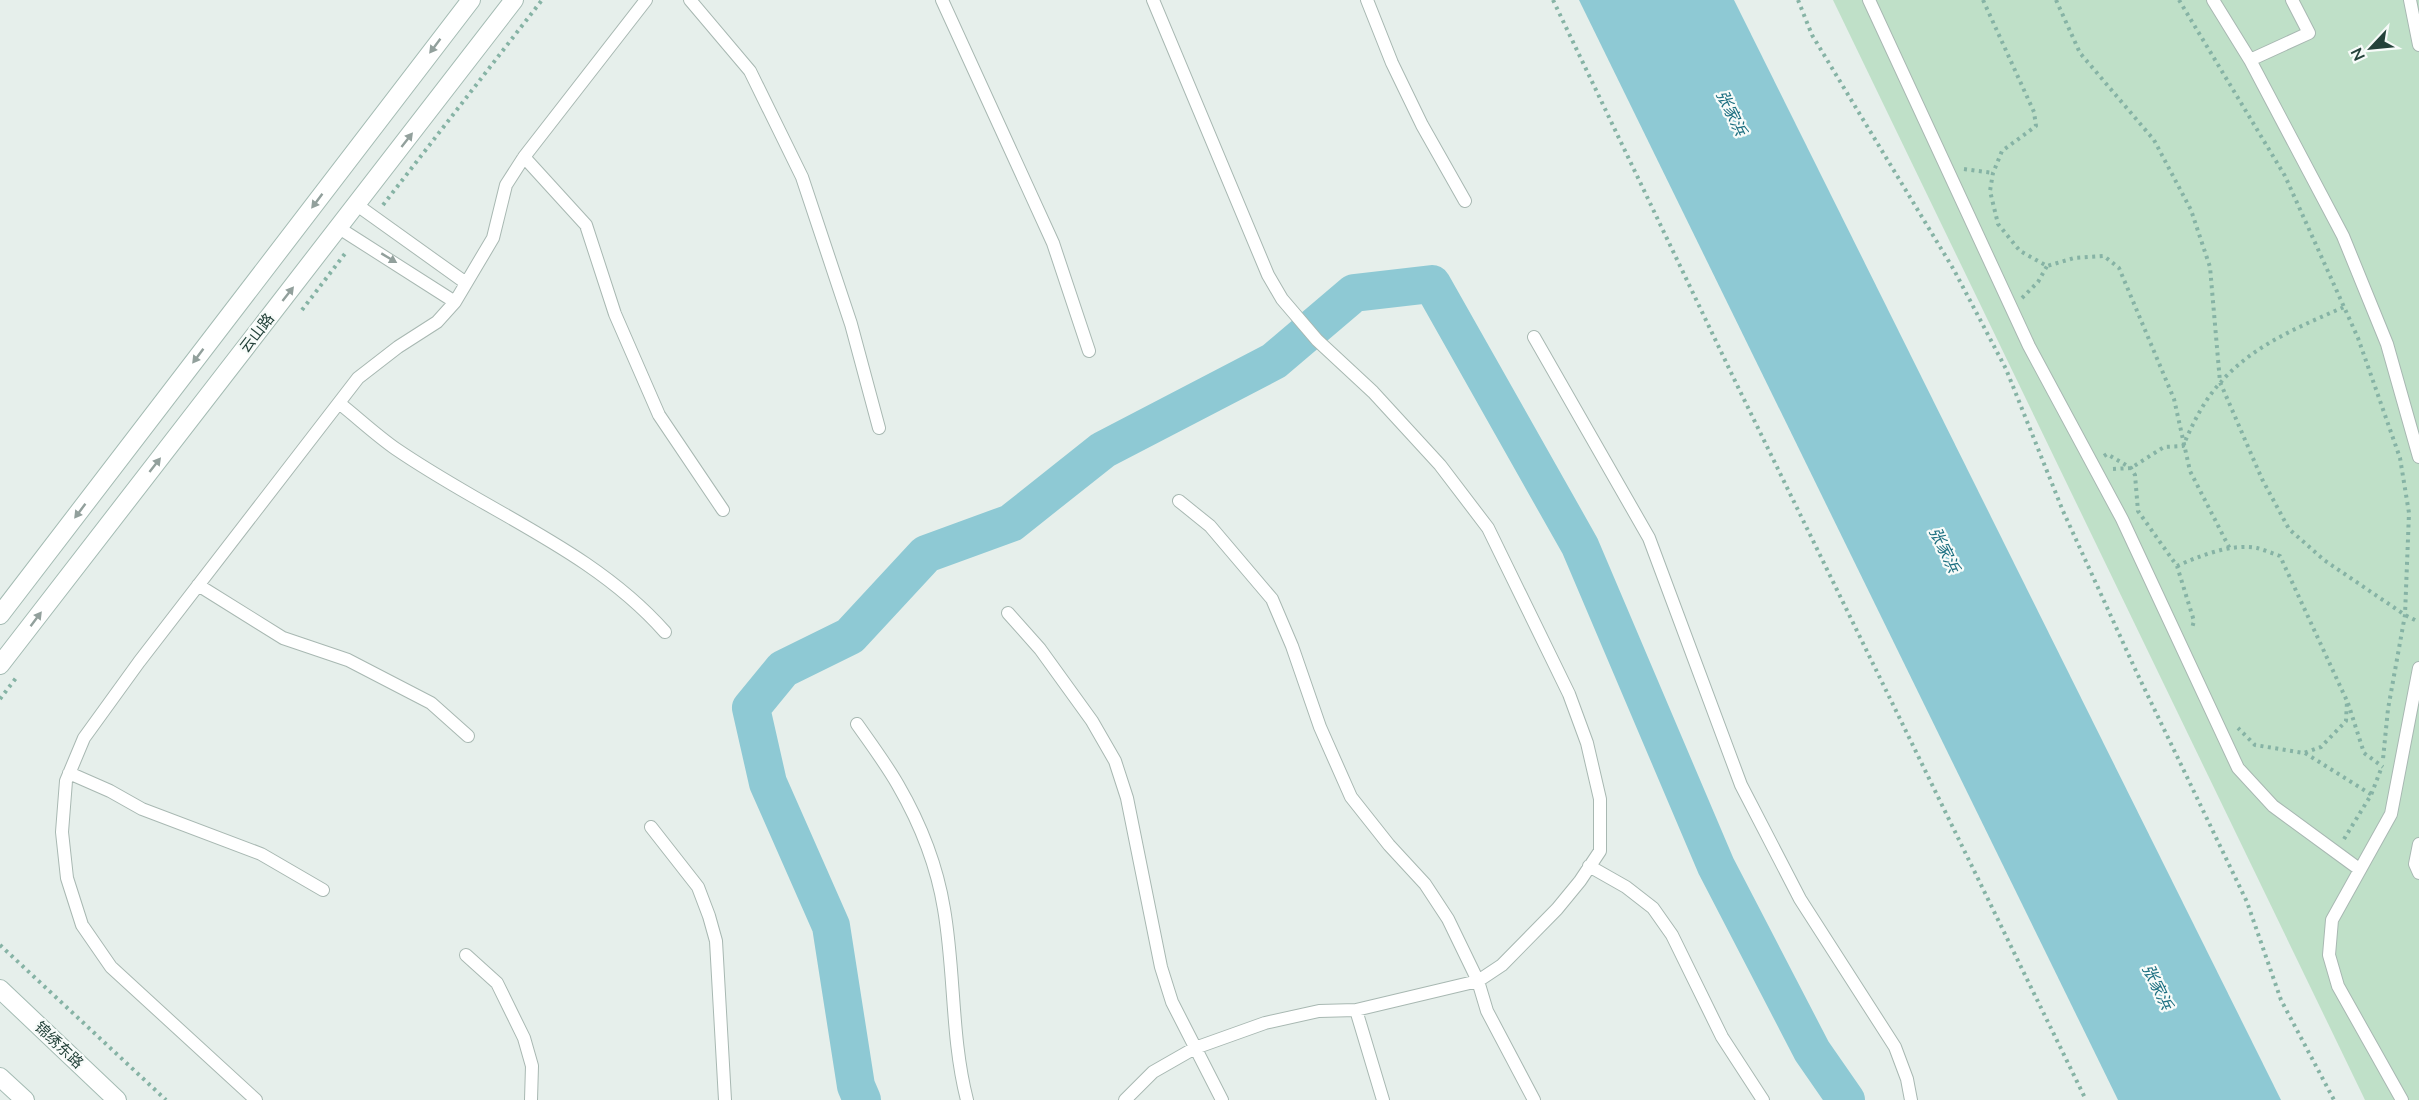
<svg xmlns="http://www.w3.org/2000/svg" width="2419" height="1100" font-family="'Nunito Sans','Noto Sans SC',sans-serif">
  <rect width="100%" height="100%" fill="#e6efeb"/>
  <!-- green -->
  <path fill="#bfe0c8" d="M 1833,0 L 2419,0 L 2419,1100 L 2365,1100 Z"/>
  <!-- water -->
  <path fill="#8ec9d4" d="M 1579,0 L 1734,0 L 2281,1100 L 2118,1100 Z"/>
  <g fill="none" stroke-linecap="round" stroke-linejoin="round">
    <!-- river -->
    <path stroke="#8ec9d4" stroke-width="38" d="M 862,1100 L 856,1086 L 831,926 L 768,783 L 751,708 L 783,669 L 850,636 L 926,554 L 1011,523 L 1103,450 L 1274,361 L 1354,293 L 1432,284 L 1580,546 L 1716,866 L 1812,1051 L 1846,1100"/>
    <defs>
      <path id="service" d="M 690,0 L 750,71 L 802,177 L 851,324 L 879,428
        M 942,0 L 1053,243 L 1089,351
        M 1367,0 L 1392,63 L 1422,125 L 1465,201
        M 1869,0 L 2029,346 L 2122,519 L 2238,768 L 2273,806 L 2359,869
        M 2213,0 L 2250,60 L 2343,236 L 2387,344 L 2419,457
        M 2410,0 L 2419,45
        M 2250,60 L 2309,33 L 2292,0
        M 524,157 L 586,225 L 615,314 L 659,415 L 723,510
        M 357,205 L 466,283
        M 339,228 L 455,302
        M 1534,337 L 1649,538 L 1741,785 L 1800,899 L 1895,1047 L 1907,1079 L 1911,1100
        M 339,403 C 358,418 376,435 396,449 C 421,466 448,482 474,497 C 542,536 612,572 665,632
        M 1179,501 L 1210,526 L 1272,599 L 1292,646 L 1320,727 L 1351,797 L 1389,845 L 1425,884 L 1448,919 L 1478,981 L 1487,1011 L 1534,1100
        M 198,585 L 283,638 L 348,660 L 431,703 L 468,736
        M 1008,613 L 1040,649 L 1092,721 L 1115,761 L 1127,798 L 1161,967 L 1172,1002 L 1222,1100
        M 857,724 C 871,744 886,764 898,785 C 920,823 937,866 944,909 C 955,972 951,1038 967,1100
        M 69,773 L 110,791 L 142,809 L 261,854 L 323,890
        M 651,827 L 698,887 L 709,916 L 716,941 L 725,1100
        M 2419,844 L 2415,864 L 2419,873
        M 1589,866 L 1626,887 L 1653,908 L 1672,935 L 1722,1037 L 1763,1100
        M 466,955 L 497,983 L 524,1038 L 532,1066 L 531,1100
        M 1356,1010 L 1383,1100
        M 256,1100 L 111,967 L 82,925 L 67,878 L 62,832 L 66,781 L 84,738 L 139,662 L 358,378 L 398,347 L 437,322 L 455,302 L 493,238 L 506,185 L 524,157 L 646,0
        M 1125,1100 L 1153,1072 L 1195,1048 L 1265,1023 L 1319,1011 L 1356,1010 L 1478,981 L 1502,965 L 1557,909 L 1580,881 L 1600,851 L 1600,799 L 1587,743 L 1569,694 L 1488,528 L 1440,465 L 1373,392 L 1317,340 L 1282,299 L 1268,275 L 1153,0
        M 2402,1100 L 2338,986 L 2329,955 L 2332,920 L 2391,814 L 2419,668"/>
      <path id="secondary" d="M 0,615 L 471,0
        M 0,665 L 514,0
        M 0,989 L 117,1100
        M 0,1077 L 25,1100"/>
    </defs>
    <!-- service casing -->
    <use href="#service" stroke="#a8b8b2" stroke-width="14"/>
    <!-- secondary casing -->
    <use href="#secondary" stroke="#a4bbb3" stroke-width="20"/>
    <!-- path -->
    <path stroke="#86b3a5" stroke-width="4" stroke-dasharray="3 4.5" stroke-linecap="butt" d="M 1553,0 L 1736,383 L 2086,1100
      M 1798,0 L 1812,35 L 1954,270 L 2006,369 L 2063,511 L 2136,671 L 2247,902 L 2281,1000 L 2334,1100
      M 1983,0 L 2034,112 L 2036,126 L 2002,151 L 1993,173 L 1990,191 L 1998,224 L 2020,251 L 2047,266 L 2074,258 L 2104,256 L 2119,268 L 2174,399 L 2190,471 L 2230,549
      M 2056,0 L 2080,53 L 2154,140 L 2191,210 L 2210,267 L 2220,382 L 2262,479 L 2289,529 L 2324,560 L 2405,615 L 2419,622
      M 2179,0 L 2285,176 L 2358,338 L 2400,458 L 2409,513 L 2405,615 L 2388,709 L 2383,759
      M 1964,169 L 1993,173
      M 383,205 L 542,0
      M 2022,298 L 2038,282 L 2047,266
      M 302,310 L 347,251
      M 2104,456 L 2107,454 L 2131,468 L 2135,475 L 2138,511 L 2177,566 L 2194,621 L 2192,628
      M 2113,469 L 2131,468 L 2164,447 L 2183,446 C 2193,423 2204,400 2221,382 C 2253,345 2301,326 2344,307
      M 2177,566 C 2199,556 2232,543 2257,548 C 2264,550 2272,553 2280,556 L 2347,701 L 2346,721 L 2321,747 L 2304,753 L 2255,745 L 2238,728
      M 0,699 L 16,678
      M 2348,703 L 2364,753 L 2383,767
      M 2305,753 L 2372,795
      M 2344,839 L 2371,795 L 2381,769
      M 0,945 L 166,1100"/>
    <!-- service -->
    <use href="#service" stroke="#fff" stroke-width="12"/>
    <!-- secondary -->
    <use href="#secondary" stroke="#fff" stroke-width="18"/>
  </g>
  <!-- one-way arrows -->
  <defs><path id="oneway-solid" d="M-6-.8H1V-3.2L6.5 0L1 3.2V.8H-6Z" transform="scale(1.5)"/></defs>
  <g fill="#92a09c">
    <use href="#oneway-solid" transform="translate(435 46) rotate(127)"/>
    <use href="#oneway-solid" transform="translate(407 140) rotate(-52)"/>
    <use href="#oneway-solid" transform="translate(317 201) rotate(127)"/>
    <use href="#oneway-solid" transform="translate(389 258) rotate(31)"/>
    <use href="#oneway-solid" transform="translate(288 294) rotate(-52)"/>
    <use href="#oneway-solid" transform="translate(198 356) rotate(127)"/>
    <use href="#oneway-solid" transform="translate(155 465) rotate(-52)"/>
    <use href="#oneway-solid" transform="translate(80 511) rotate(127)"/>
    <use href="#oneway-solid" transform="translate(36 619) rotate(-53)"/>
  </g>
  <g text-anchor="middle" dominant-baseline="central" stroke-width="4.5" stroke-linejoin="round" paint-order="stroke">
    <!-- street labels -->
    <g font-size="15" fill="#24423a" stroke="#f7fbf9">
      <text transform="translate(257 333) rotate(-52)">云山路</text>
      <text transform="translate(59 1045) rotate(43)">锦绣东路</text>
    </g>
    <!-- water labels -->
    <g font-size="16" font-style="italic" fill="#1c6f80" stroke="#f7fbf9">
      <text transform="translate(1731 113) rotate(64)">张家浜</text>
      <text transform="translate(1944 550) rotate(64)">张家浜</text>
      <text transform="translate(2157 987) rotate(64)">张家浜</text>
    </g>
  </g>
  <!-- north arrow -->
  <g transform="translate(2371 48) rotate(244)" stroke="#f7fbf9" stroke-width="4.5" paint-order="stroke">
  <path d="M0-4.5L10 22L0 15L-10 22Z" fill="#24423a"/>
  <text y="-9" font-size="16" font-weight="bold" text-anchor="middle" fill="#24423a">N</text>
  </g>
</svg>
